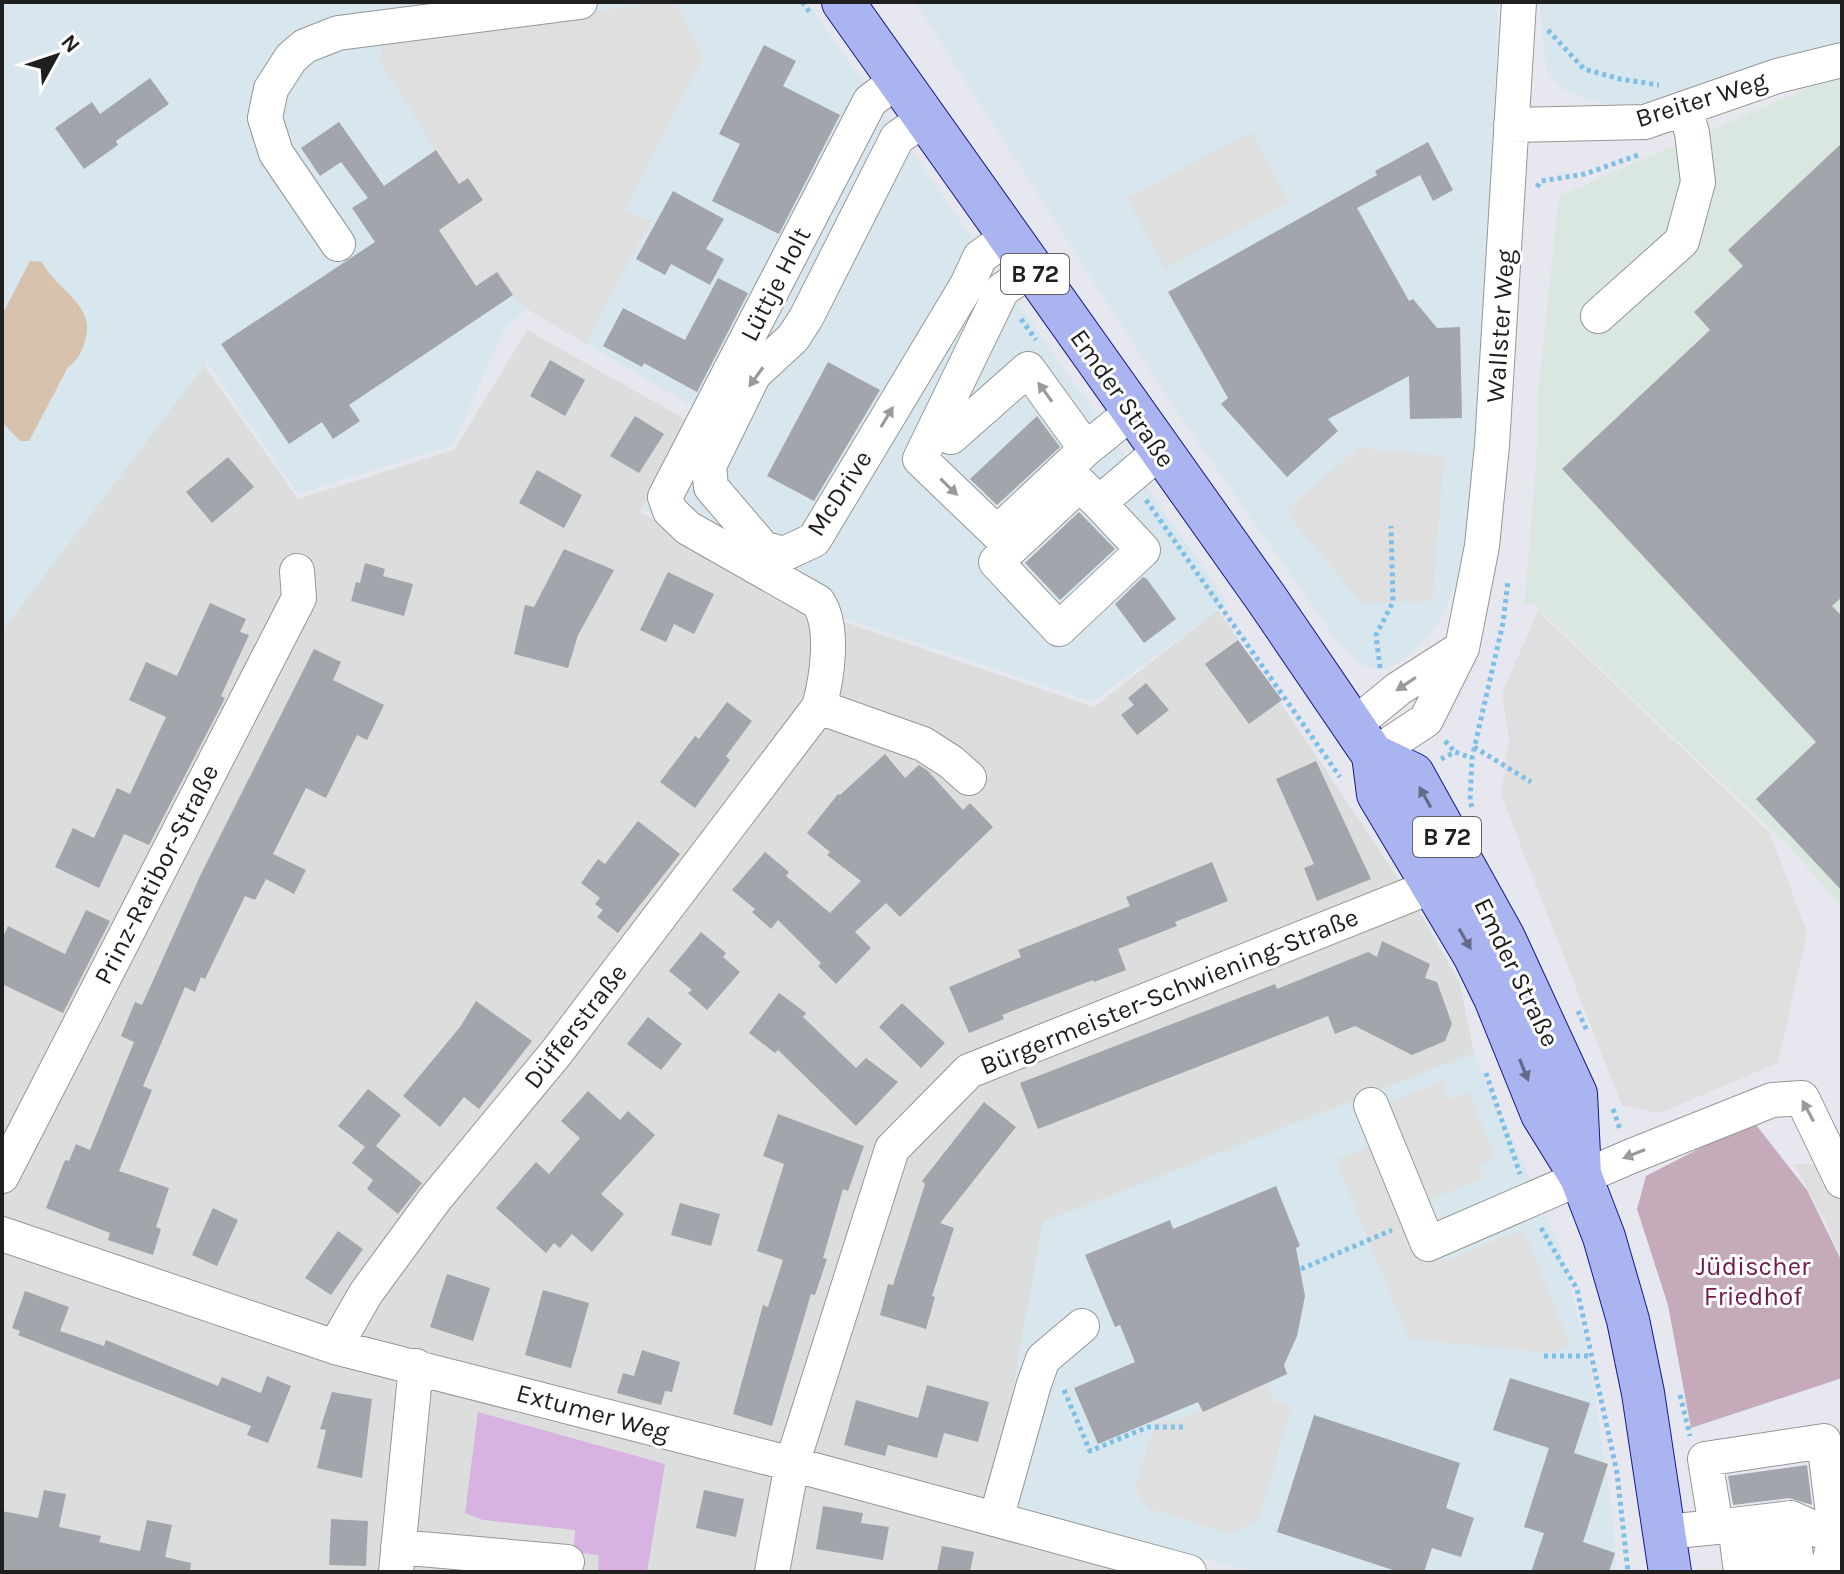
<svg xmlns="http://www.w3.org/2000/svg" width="1844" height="1574" font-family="Karla,sans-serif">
  <rect width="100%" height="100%" fill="#e7e7ef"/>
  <path fill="#dcdddd" d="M527,330L692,423L640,512L824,615L1094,707L1218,610L1413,900L1460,984L1474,1053L1043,1223L1135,1572H2V631L204,365L298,499L454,450Z"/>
  <path fill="#d8e6ed" d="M2,2H807L1228,603L1092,702L826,612L643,510L699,410L527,309L503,331L453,445L298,494L207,362L2,631Z
    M915,2H1498L1482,439L1468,533L1458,580L1440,621L1417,649L1400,662L1381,670L1362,666L1334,637L1177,412Z
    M1539,2H1842V43L1790,56L1661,100L1620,106L1587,100L1562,89L1546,70Z
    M1474,1053L1560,1248L1591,1369L1613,1517L1617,1572H1253L992,1502L1043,1222Z"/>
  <path fill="#d9e7e0" d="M1842,79V907L1787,844L1533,604L1524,606L1536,465L1539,383L1559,196L1813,86Z"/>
  <path fill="#d8b3e2" d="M478,1412L665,1464L647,1572H598L599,1555L573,1552L575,1531L483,1520L465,1513Z"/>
  <path fill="#c5abb9" d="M1753,1121L1807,1190L1841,1260L1842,1378L1691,1428L1668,1305L1637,1209L1646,1176Z"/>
  <path fill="#dfdfdf" d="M661,2H676L703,57L624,211L651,221L585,343L527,309L513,295L497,272L476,286L439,230L483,199L468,178L459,184L436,150L381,63L382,44Z
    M1251,132L1289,202L1165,269L1127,198Z
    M1358,448L1444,456L1432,601L1362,603L1285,511Z
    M1538,611L1770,833L1807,933L1778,1063L1660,1113L1622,1106L1501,795L1509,738L1502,693Z
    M1442,1081L1450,1100L1469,1092L1495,1158L1478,1165L1483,1178L1422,1203L1445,1261L1523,1229L1570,1345L1553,1353L1409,1339L1336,1160L1397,1135L1385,1104Z
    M1794,1164H1826L1842,1201V1261L1826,1223Z
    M1266,1384L1274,1402L1291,1405L1259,1519L1230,1534L1148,1508L1135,1488L1156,1420L1173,1422Z
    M483,1520L575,1530L573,1552L481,1542Z"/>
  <path fill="#d6c2ad" d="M30,261L42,262C57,291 97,305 85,341C81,353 79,359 68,367L29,441H20L2,422V315Z"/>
  <path fill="#a3a5ac" d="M764,45L796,61L783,86L840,115L779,234L712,201L740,144L719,134Z
    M150,78L169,104L116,141L118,145L84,169L55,128L92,102L100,114Z
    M339,122L384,186L436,150L459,184L468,178L483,200L439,230L476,286L497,272L513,295L349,405L360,421L333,439L322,422L289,444L221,344L375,242L352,208L368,198L341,162L320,176L301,148Z
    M1428,142L1453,190L1433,201L1420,175L1357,208L1409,301L1413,299L1437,328L1460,327L1462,418L1410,419L1409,376L1328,419L1338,431L1287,477L1221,404L1228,398L1168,292L1377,175L1375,171Z
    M1842,143V597L1832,606L1842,616V891L1756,799L1816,742L1562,469L1710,330L1694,312L1743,266L1728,250Z
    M673,191L724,219L706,249L724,259L710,285L671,264L665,275L636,259Z
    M718,278L748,293L697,392L644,363L642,367L603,346L623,308L685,340Z
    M550,360L585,380L565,416L530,396Z
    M828,362L880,390L814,501L767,476Z
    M635,416L664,434L639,473L610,456Z
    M1037,416L1060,447L997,505L970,479Z
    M228,457L254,487L212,523L186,492Z
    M537,470L582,495L564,528L519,503Z
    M1079,512L1115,549L1060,600L1025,563Z
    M564,549L614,570L578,635L568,668L514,654L525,605L534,607Z
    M365,563L385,569L383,576L413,584L404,616L351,601L356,582L360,583Z
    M668,572L714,594L694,634L674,624L666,642L640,630Z
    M1143,577L1147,579L1176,619L1144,643L1115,604Z
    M210,603L246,619L240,632L249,635L221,696L225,698L149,845L124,834L99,888L55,867L73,828L94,838L117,788L130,794L166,717L129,700L146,662L177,676Z
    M1238,640L1282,700L1249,724L1205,664Z
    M314,649L341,662L333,680L384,705L367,740L357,735L326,798L306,788L273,854L306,870L294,894L266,879L255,900L245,896L205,979L201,977L195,992L185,987L143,1086L152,1090L119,1171L169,1188L156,1227L161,1229L153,1255L108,1240L110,1233L46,1208L65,1160L69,1161L76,1144L90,1150L134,1042L121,1036L135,1002L142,1005L201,874Z
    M1146,683L1169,710L1137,735L1121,715L1134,705L1128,698Z
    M727,702L752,721L726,756L730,760L695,808L660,782L695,736L699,739Z
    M885,754L905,778L919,765L928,771L963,810L970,803L993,827L900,917L886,903L855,932L871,948L836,984L818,966L821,963L778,920L771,929L752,912L755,909L732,890L765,852L789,872L786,876L830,913L861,881L827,855L830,852L807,833L838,794L840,795Z
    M1316,761L1371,879L1317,901L1304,868L1314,864L1276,779Z
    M638,821L680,854L618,933L597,917L603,910L595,904L600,898L581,883L598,859L605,864Z
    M1212,862L1228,901L1175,922L1177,926L1118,949L1126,970L1094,982L1093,980L1002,1015L1004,1019L969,1033L949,987L1021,957L1018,950L1130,906L1126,897Z
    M86,910L110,921L63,1013L2,984V939L8,926L65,954Z
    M701,932L726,953L723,957L740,972L707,1010L688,993L692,990L669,971Z
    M1382,941L1430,964L1425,978L1437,982L1452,1024L1445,1041L1412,1055L1355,1026L1335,1034L1328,1016L1038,1129L1020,1083L1275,984L1277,989L1368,952L1377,957Z
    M779,993L806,1013L803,1017L856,1068L866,1058L898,1082L856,1126L778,1050L775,1053L749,1033Z
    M476,1001L532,1041L479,1109L464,1097L440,1127L403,1096L460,1027Z
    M902,1003L945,1043L921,1068L879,1027Z
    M648,1017L682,1044L661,1070L627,1044Z
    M368,1089L401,1115L376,1146L422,1183L398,1214L367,1189L373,1180L352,1163L365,1147L338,1126Z
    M588,1091L620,1120L628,1111L655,1135L601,1194L624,1214L592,1252L572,1234L560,1248L554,1243L546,1253L496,1208L536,1162L549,1174L580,1138L561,1121Z
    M984,1102L1016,1127L940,1223L954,1228L932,1296L935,1297L926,1329L880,1315L888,1284L893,1285L925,1184L922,1181Z
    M778,1114L864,1146L848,1191L843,1189L823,1258L827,1259L815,1295L811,1294L772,1426L733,1414L763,1305L768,1307L783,1260L757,1251L784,1164L763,1156Z
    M1276,1186L1300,1246L1296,1248L1305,1296L1297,1336L1284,1365L1287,1374L1203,1412L1198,1402L1098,1444L1074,1388L1135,1362L1120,1325L1115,1327L1085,1255L1170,1220L1173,1229Z
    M680,1203L720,1214L711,1246L671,1235Z
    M213,1208L238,1220L217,1266L192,1255Z
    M338,1231L363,1249L331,1295L305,1278Z
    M447,1274L490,1288L473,1341L430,1327Z
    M543,1290L589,1303L571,1368L525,1355Z
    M25,1291L69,1307L60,1331L104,1346L106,1340L218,1386L222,1377L261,1393L267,1376L291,1386L268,1443L247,1435L251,1426L18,1335L20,1331L12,1328Z
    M642,1350L680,1362L672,1392L665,1391L661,1405L617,1393L623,1373L634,1376Z
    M1510,1378L1590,1403L1574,1453L1608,1464L1583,1542L1615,1553L1609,1572H1531L1544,1533L1524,1527L1549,1448L1493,1430Z
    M927,1385L989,1402L978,1442L944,1433L937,1458L888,1445L885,1456L844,1445L856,1400L918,1418Z
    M332,1392L372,1399L362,1478L317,1468L326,1430L320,1429Z
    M1314,1415L1460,1463L1446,1508L1474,1518L1461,1557L1432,1548L1424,1572H1399L1277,1532Z
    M1807,1465L1812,1505L1789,1498L1733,1505L1728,1476Z
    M44,1490L66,1494L59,1527L101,1536L99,1542L140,1551L147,1520L172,1525L165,1557L191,1563L190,1572H2V1511L38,1518Z
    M704,1490L744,1499L736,1537L696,1528Z
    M823,1506L863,1513L861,1523L889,1527L883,1560L816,1549Z
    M331,1519L368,1521L366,1566L329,1565Z
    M942,1546L974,1552L970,1572H937Z"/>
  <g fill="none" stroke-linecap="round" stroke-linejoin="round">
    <defs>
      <path id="minor" d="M926,118L897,138L806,318L793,338L754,374L709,466L711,487L763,548L784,554L814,540L967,285L980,257L1009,236
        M1511,125L1645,122L1777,76L1842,60
        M338,244L276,153L265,118L271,89L291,58L305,46L338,33L580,2
        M1598,316L1682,241L1698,182L1692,133L1685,108
        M937,425L951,437L1028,369L1086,449L997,533L920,459L1002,290L1032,269
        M1086,449L1132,412
        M1099,503L1143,550L1059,629L996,562L1080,484L1099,503L1160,451
        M819,707L923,744L951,762L969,778
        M1353,726L1398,689L1462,648
        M1373,755L1426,720L1462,648L1482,546L1492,445L1519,2
        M1371,1105L1428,1244L1629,1157L1772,1100L1802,1098L1842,1181
        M2,1176L299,598L297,571
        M2,1234L335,1347L792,1464L1189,1572
        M335,1347L366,1293L435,1199L556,1053L819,707C827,679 835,627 818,602L688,528L670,511L665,497L870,101L898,80
        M1791,1518L1798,1572
        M996,1519L1034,1384L1043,1359L1082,1326
        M1764,1522L1771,1572
        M1735,1525L1741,1572
        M1716,1527L1791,1518L1836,1538H1842
        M1666,1532L1716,1527L1705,1459L1824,1441L1836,1538L1826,1572
        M398,1547L567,1562
        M396,1572L416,1366
        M772,1572L792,1464L892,1149L969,1071L1415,893L1432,883"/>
      <path id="major" d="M843,2L1266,598L1373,755L1378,794L1474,955L1495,998L1542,1114L1581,1177L1604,1237L1628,1320L1643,1393L1670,1572
        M1373,755L1413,774L1504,938L1576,1094L1580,1174"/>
    </defs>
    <use href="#minor" stroke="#969696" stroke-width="36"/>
    <use href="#major" stroke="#131887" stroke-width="44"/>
    <path stroke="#7ebfe8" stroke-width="5" stroke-dasharray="4 4" stroke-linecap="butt" d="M802,2L811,14
      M1548,30L1584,69L1620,79L1659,85
      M1537,187L1541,181L1585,174L1641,154
      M1021,319L1036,340
      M1146,500L1340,777
      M1380,668L1376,635L1393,602L1391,526
      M1445,741L1455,752
      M1474,747L1531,782
      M1441,759L1455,752L1472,758
      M1472,807L1470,801L1472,758L1503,623L1508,581
      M1578,1011L1587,1031
      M1486,1073L1520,1174
      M1613,1109L1620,1129
      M1541,1228L1577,1289L1617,1473L1628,1572
      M1301,1269L1392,1230
      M1544,1356H1592
      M1064,1390L1090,1451L1148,1427H1186
      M1680,1395L1690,1436"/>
    <use href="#minor" stroke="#fff" stroke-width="34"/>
    <use href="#major" stroke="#aab4f0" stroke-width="42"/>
  </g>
  <defs><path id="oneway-solid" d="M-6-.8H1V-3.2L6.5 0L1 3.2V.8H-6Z" transform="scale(2)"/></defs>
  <g fill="#9a9a9a">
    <use href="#oneway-solid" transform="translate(756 377) rotate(126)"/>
    <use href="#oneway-solid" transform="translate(1045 392) rotate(-126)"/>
    <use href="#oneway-solid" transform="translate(887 417) rotate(-59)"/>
    <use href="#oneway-solid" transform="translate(949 487) rotate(44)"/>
    <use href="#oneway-solid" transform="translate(1406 684) rotate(146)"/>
    <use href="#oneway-solid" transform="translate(1808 1111) rotate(-118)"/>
    <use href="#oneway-solid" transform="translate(1634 1154) rotate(158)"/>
  </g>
  <g fill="#646a88">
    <use href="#oneway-solid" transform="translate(1425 797) rotate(-119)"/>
    <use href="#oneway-solid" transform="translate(1465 939) rotate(60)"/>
    <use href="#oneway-solid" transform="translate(1524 1070) rotate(68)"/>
  </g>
  <g text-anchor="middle" stroke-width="6" stroke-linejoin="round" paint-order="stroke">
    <g fill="#fff" stroke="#626262" stroke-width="2">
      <rect x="1001" y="254" width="68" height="40" rx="6"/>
      <rect x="1413" y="817" width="68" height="40" rx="6"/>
    </g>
    <g font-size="24" font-weight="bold" fill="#1f1f1f">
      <text x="1035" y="282">B 72</text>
      <text x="1447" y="845">B 72</text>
    </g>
    <g font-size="26" fill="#1f1f1f" stroke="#fff">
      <text transform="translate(1701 99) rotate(-17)" y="9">Breiter Weg</text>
      <text transform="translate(775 284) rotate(-63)" y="9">Lüttje Holt</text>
      <text transform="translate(1500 326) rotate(-86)" y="9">Wallster Weg</text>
      <text transform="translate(1123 398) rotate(55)" y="9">Emder Straße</text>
      <text transform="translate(839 493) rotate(-57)" y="9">McDrive</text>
      <text transform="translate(156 874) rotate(-63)" y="9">Prinz-Ratibor-Straße</text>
      <text transform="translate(1517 972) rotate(64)" y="9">Emder Straße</text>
      <text transform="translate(1169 991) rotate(-22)" y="9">Bürgermeister-Schwiening-Straße</text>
      <text transform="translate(575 1026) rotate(-52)" y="9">Düfferstraße</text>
      <text transform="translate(593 1412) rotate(15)" y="9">Extumer Weg</text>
    </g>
    <g font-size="26" fill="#701a50" stroke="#fff">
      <text x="1753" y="1275">Jüdischer<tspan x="1753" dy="30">Friedhof</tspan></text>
    </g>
  </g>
  <rect width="1844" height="1574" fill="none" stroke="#1f1f1f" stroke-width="8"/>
  <g transform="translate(56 56) rotate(50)" stroke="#ffffff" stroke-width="6" paint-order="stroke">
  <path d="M0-6L14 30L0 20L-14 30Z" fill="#1f1f1f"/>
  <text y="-12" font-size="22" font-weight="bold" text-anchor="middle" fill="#1f1f1f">N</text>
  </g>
</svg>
